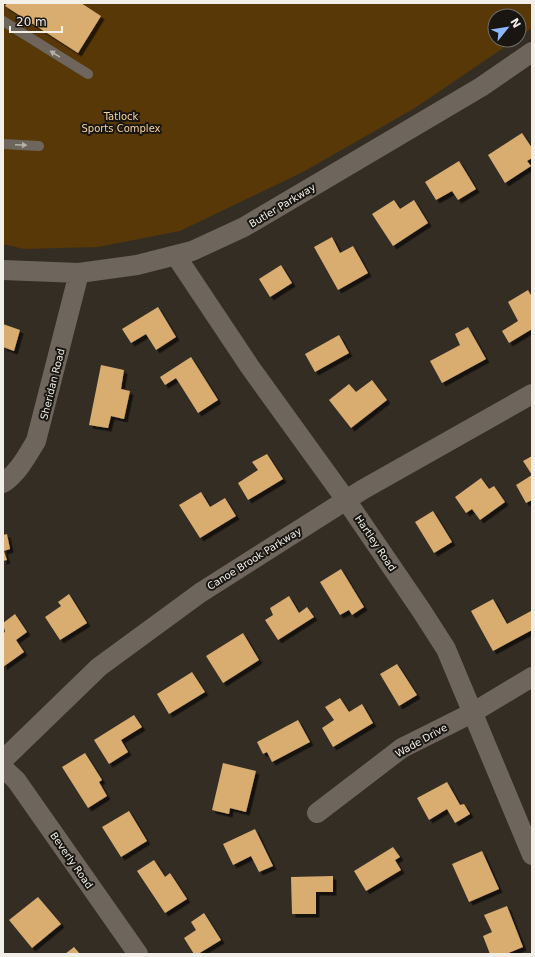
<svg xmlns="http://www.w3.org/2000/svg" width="535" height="957" font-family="'DejaVu Sans',sans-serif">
  <defs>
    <filter id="shadow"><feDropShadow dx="3.5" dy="3.5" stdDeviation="0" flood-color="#0009"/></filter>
  </defs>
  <rect width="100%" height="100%" fill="#342d24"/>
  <path fill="#573806" d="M3,3H532V28L519,37V16H495V40H515L415,108L303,172L180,231L98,247L24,249L3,244Z"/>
  <path fill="#d9ac70" filter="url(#shadow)" d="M7,3H81L101,16L78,53L5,6Z
    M522,133L532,148V158L527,161L531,166L505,183L488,155Z
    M459,161L476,189L458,200L452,191L436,200L425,182Z
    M394,200L400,209L414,200L428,223L393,246L372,214Z
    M332,237L340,253L353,246L368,273L338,290L314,247Z
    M281,265L292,283L270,297L259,279Z
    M528,290L532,297V329L509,343L502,331L518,321L508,302Z
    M158,307L176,337L156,350L146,334L131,343L122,329Z
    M3,324L20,330L14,351L3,347Z
    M468,327L486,359L442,383L430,361L460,345L455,334Z
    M339,335L349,353L315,372L305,354Z
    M191,357L218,400L198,413L176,378L165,385L160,377Z
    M101,365L124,370L121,389L130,391L124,419L111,416L108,428L89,425Z
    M372,380L387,400L351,428L329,400L349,384L356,392Z
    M267,454L283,479L248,500L238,483L258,470L252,462Z
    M532,456V500L526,503L516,485L532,475L523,461Z
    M481,478L489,489L494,486L505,502L480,520L472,509L466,513L455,497Z
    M201,492L210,507L225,498L236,516L200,538L179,505Z
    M433,511L452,542L434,553L415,522Z
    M7,534L10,549L4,551L7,560L3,561V535Z
    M341,569L364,607L352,615L349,610L340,615L320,582Z
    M69,594L87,623L60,640L45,617L61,606L58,602Z
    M289,596L299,613L307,607L314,617L278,640L265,620L273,615L270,608Z
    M493,599L507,624L531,611L532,630L493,651L471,611Z
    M15,614L27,632L16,640L24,652L3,667V633L5,632L3,623Z
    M243,633L259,660L223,683L206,656Z
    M397,664L417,695L399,706L380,674Z
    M192,672L205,692L169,714L157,694Z
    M340,698L349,712L362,704L373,723L333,747L322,728L334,720L325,707Z
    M134,715L142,727L121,740L128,752L109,764L94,740Z
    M298,720L310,742L272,762L267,752L263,754L257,742Z
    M85,753L102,780L99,782L107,796L88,808L62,767Z
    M223,763L256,771L246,812L230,808L229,814L212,810Z
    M447,782L460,805L464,804L470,814L455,823L447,809L429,820L417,798Z
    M129,811L147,841L121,857L102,827Z
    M255,829L273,866L259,872L251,856L233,865L223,844Z
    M393,847L400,857L395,860L401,870L366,891L354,871Z
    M482,851L499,889L469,902L452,864Z
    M154,860L165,877L170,873L187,899L165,913L137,871Z
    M333,876V892H316V914H292L291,877Z
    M38,897L61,924L32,948L9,920Z
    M507,906L523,947L506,954H490L483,936L492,932L484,915Z
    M204,913L221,940L198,954H194L184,938L196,930L191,922Z
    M74,947L80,954H65Z"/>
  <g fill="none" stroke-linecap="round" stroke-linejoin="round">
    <path stroke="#6e665d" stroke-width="10" d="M3,21L88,74
      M3,144L39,146"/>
    <path stroke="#6e665d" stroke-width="20" d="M176,256L250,367L346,500L421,610L446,649L532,855
      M3,270L79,273L137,265L192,251L244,227L481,87L532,52
      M3,483C18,473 27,456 36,441L79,273
      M3,760L99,667L200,593L362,490L532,394
      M3,768L16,780L138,954
      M317,813L402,748L472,713L532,677"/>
  </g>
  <defs><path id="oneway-solid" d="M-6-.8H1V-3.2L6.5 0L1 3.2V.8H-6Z"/></defs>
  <g fill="#b7b1a9">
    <use href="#oneway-solid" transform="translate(55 54) rotate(-148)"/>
    <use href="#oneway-solid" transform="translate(21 145) rotate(3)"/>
  </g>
  <g text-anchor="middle" stroke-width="4" stroke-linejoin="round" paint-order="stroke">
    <g font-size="10" fill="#f6d1a2" stroke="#191612">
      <text x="121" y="120">Tatlock<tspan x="121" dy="12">Sports Complex</tspan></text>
    </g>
    <g font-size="10" fill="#f2eee8" stroke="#191612">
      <text transform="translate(282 205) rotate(-31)" y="4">Butler Parkway</text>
      <text transform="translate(52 384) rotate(-76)" y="4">Sheridan Road</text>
      <text transform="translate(376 543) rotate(56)" y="4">Hartley Road</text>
      <text transform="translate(254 558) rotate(-32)" y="4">Canoe Brook Parkway</text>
      <text transform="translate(421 740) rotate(-29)" y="4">Wade Drive</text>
      <text transform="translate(72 860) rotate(55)" y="4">Beverly Road</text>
    </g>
  </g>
  <rect width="535" height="957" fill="none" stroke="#f2eee8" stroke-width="8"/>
  <g transform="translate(507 28) rotate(60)"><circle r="19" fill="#191612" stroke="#706c68"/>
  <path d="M0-3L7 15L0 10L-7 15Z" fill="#8db9fc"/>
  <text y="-6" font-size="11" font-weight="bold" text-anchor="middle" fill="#f2eee8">N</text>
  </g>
  <path d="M10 26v6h52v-6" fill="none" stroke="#f2eee8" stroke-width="2"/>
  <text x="16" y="26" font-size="12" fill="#f2eee8" stroke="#191612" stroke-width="3" paint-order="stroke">20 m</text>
</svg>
